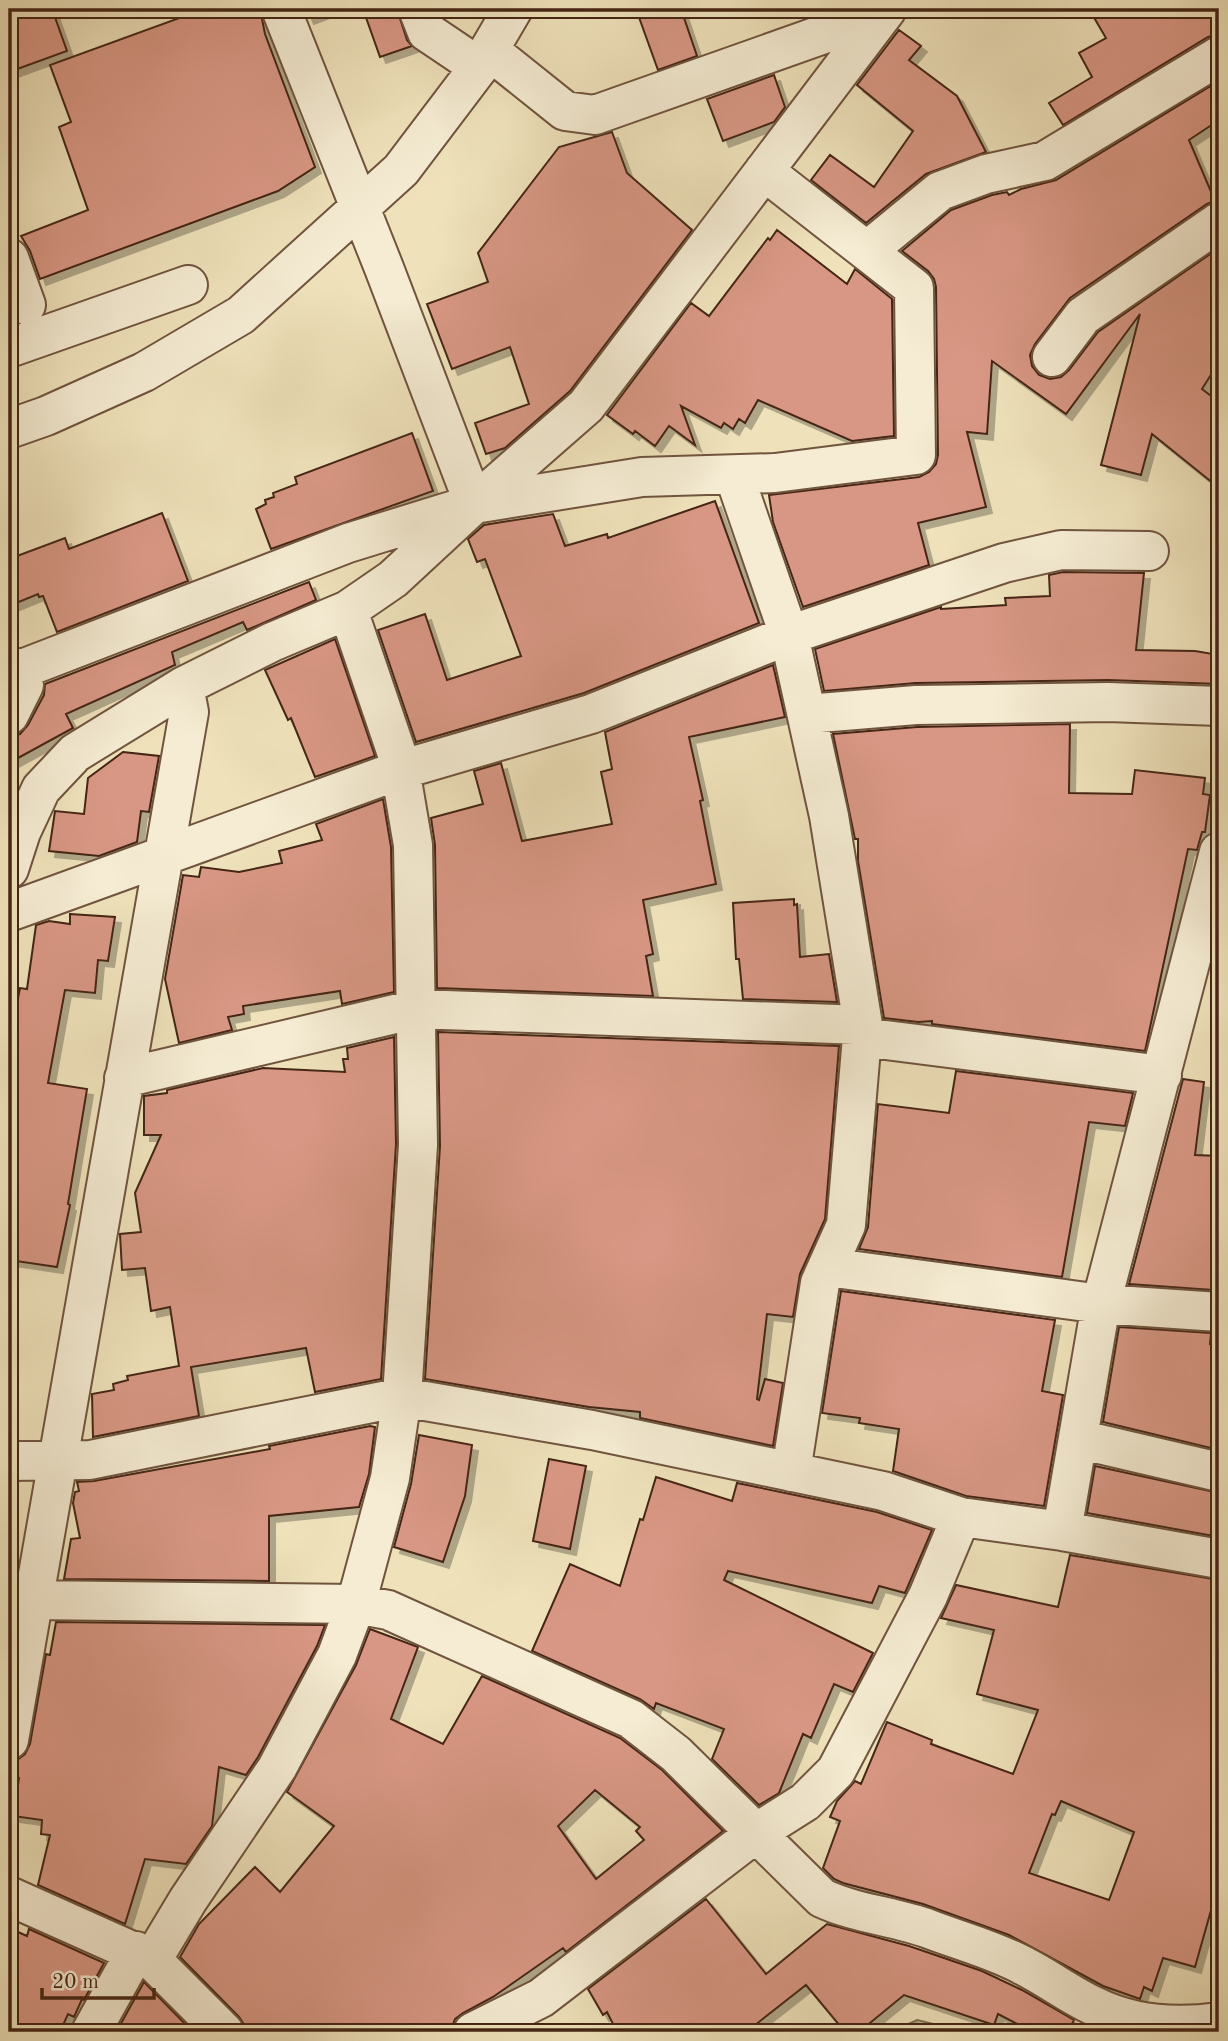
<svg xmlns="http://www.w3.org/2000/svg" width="1228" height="2041" font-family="'Old Standard TT',serif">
  <defs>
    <pattern id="forest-firs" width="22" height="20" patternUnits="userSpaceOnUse" patternTransform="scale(1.75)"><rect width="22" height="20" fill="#bac390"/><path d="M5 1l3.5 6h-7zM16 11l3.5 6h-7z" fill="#a1a77b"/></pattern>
    <filter id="shadow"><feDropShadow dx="6" dy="6" stdDeviation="0" flood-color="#0004"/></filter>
  </defs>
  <rect width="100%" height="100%" fill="#efe2bb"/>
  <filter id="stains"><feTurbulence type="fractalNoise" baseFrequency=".00286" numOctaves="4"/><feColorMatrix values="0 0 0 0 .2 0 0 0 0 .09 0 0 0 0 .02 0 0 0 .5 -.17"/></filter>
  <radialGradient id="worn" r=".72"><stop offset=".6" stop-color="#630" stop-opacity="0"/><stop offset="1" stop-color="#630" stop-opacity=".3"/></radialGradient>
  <path fill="url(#forest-firs)" stroke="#807452" stroke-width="2" d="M917,2020L966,2032H891Z"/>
  <path fill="#d89784" stroke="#452514" stroke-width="2" fill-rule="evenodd" filter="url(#shadow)" d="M32,9H52L67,51L9,72V17Z
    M204,9H260L265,34L315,167L278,191L40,279L30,251L21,236L88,210L59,127L71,122L50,65Z
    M304,9H323L324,12L308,18Z
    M363,9H397L407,40L412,46L380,57Z
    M636,9H681L697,56L658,70Z
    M1089,9H1219V34L1208,37L1063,125L1049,103L1092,77L1079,53L1106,38Z
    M899,30L921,46L909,60L957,96L986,152L926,174L866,223L811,180L830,155L874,187L913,131L857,85Z
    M774,75L785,107L774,122L723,141L707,99Z
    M1219,81V120L1189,140L1215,201L1207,204L1070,298L1035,344L1030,355L1032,366L1039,375L1050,379L1061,377L1069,370L1098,332L1219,248V362L1202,389L1219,402V488L1152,434L1141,475L1101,465L1140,314L1066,414L992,361L987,434L967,432L986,507L918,523L929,565L803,607L773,522L769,495L919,477L929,472L936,464L938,455L936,287L934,279L928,271L902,251L951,210L992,195L1007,192L1009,195L1021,189L1056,180Z
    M612,132L627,173L692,230L570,391L505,448L486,454L475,423L529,404L510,347L452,369L427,304L488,282L478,253L559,147Z
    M777,230L847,284L855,269L892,299L894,436L852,441L758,400L745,423L739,419L733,429L724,423L721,428L681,406L695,445L669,426L655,446L635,431L633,434L607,415L691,303L709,316L768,238L770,240Z
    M412,433L433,491L271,549L256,509L266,504L265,500L274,497L273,493L297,484L295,477Z
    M715,501L759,623L584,693L416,742L378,630L425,614L447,680L521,656L485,559L477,562L468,539L484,525L553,514L565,546L607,534L608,538Z
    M162,513L188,581L57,632L43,596L39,597L38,594L9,606V559L65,538L69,549Z
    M1063,572L1144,573L1136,650L1195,651L1219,655V684L1108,680L916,683L824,691L815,649L941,607V609L1006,605L1005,598L1050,596L1049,575Z
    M309,582L316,600L247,630L243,622L172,652L175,665L66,714L73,728L9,763V737L20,734L28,725L44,695L45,684Z
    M335,639L375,756L315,777L291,718L288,720L265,670Z
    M773,665L785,717L689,737L703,800L700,801L716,884L643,900L653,954L646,956L653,996L437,988L435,845L431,818L483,804L474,771L501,763L522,841L612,824L601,772L612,769L605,732Z
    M1070,724L1069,793L1132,794L1135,770L1205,778L1203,794L1210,795L1205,832H1202L1197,850L1188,849L1145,1051L932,1024V1021L918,1022L884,1018L858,861V839H855L833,734L917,727Z
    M123,752L159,756L149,812L141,811L137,842L99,856L49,851L55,811L84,814L88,778Z
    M383,799L391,847L394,992L342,1004L340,991L243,1006L244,1014L228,1017L232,1030L179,1043L165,979L183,875L199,877L201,867L239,872L282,863L279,851L322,840L316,824Z
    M794,899V905L797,904L800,957L829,954L837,1002L743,999L739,959H736L733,903Z
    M70,914L115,917L108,961L98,960L95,993L65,990L48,1083L87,1089L68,1204L70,1205L57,1267L9,1260V1018L14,1019L20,988L27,989L36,925L49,921L70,924Z
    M438,1032L839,1046L825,1219L800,1274L793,1317L767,1314L757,1399L759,1400L765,1379L783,1383L773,1446L640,1418V1412L589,1407L425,1379L440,1146Z
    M394,1037L396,1144L381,1379L315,1392L306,1348L191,1367L199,1416L93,1437L92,1394L114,1390L113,1384L128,1380L127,1376L179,1366L170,1307L151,1311L145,1268L122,1270L120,1234L141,1232L135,1193L161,1135H144V1096L167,1093V1090L263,1068L345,1072L343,1059H348L347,1048Z
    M956,1071L1133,1093L1125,1126L1089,1122L1062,1277L859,1249L868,1227L878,1104L949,1113Z
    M1183,1079L1204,1082L1195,1155L1219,1156V1278L1214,1277L1213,1290L1129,1284Z
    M841,1291L1055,1320L1042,1391L1063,1395L1044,1506L966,1496L893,1471L899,1429L859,1423L860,1418L822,1413Z
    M1119,1327L1211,1333L1210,1344L1219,1345V1450L1103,1422Z
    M370,1426L375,1427L369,1474L359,1507L269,1516V1581L64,1579L71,1539L80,1538L73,1503L75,1492L79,1491L77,1482L94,1481L270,1449L269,1446Z
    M419,1435L472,1445L465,1496L443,1562L394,1547L411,1484Z
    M549,1459L586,1466L570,1549L533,1541Z
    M1095,1466L1219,1493V1537L1087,1513Z
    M656,1477L732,1501L737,1483L877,1512L932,1530L905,1593L879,1586L872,1603L728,1571L724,1580L873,1653L853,1692L834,1684L811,1738L803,1734L779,1793L759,1805L712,1759L724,1729L656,1703L654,1709L640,1699L532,1651L570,1564L620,1586L640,1519L643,1520Z
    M1070,1555L1219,1580V1882L1195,1967L1163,1958L1152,1991L1144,1987L1140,1999L1103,1986L1009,1935L923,1904L843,1883L834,1879L823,1868L840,1821L830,1817L837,1801L855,1781L861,1784L887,1722L932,1740L931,1744L1013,1774L1038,1710L977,1694L994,1630L941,1618L956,1585L1058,1607ZM1061,1801L1134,1832L1109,1900L1029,1873L1052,1814L1055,1815Z
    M56,1622L325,1625L317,1646L258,1757L246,1775L219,1767L212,1826L186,1864L145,1859L125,1924L38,1885L50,1835L41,1834L42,1820L13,1816L19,1778L9,1776V1761L17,1760L25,1754L30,1744L46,1654L50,1655Z
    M370,1629L418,1647L391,1719L443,1744L482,1676L620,1738L662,1770L723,1831L566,1952L563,1948L493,1997L463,2013L455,2019L451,2030L448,2032H245V2026L239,2017L180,1957L199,1924L255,1867L280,1892L334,1826L287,1792L356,1665ZM595,1790L640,1827L636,1831L644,1840L596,1879L558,1826Z
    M706,1899L766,1974L827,1924L909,1946L982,1971L1022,1990L1074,2020L1068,2032H1033L998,2014L994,2025L904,1995L859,2032H845L806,1985L746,2032H617L607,2012L603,2015L588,1989Z
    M9,1928L27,1936L29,1929L104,1963L84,2000L82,1999L74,2017L68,2014L60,2032H9Z
    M144,1982L193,2032H126L119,2027Z"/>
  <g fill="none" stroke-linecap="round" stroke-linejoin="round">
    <defs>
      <path id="minor" d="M281,9L384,268L474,504
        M418,9L427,32L479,67
        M490,51L565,111L595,115L852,24L877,22
        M867,251L940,191L986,174L1045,161L1219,56
        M9,258L26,305
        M9,348L188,285
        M1052,357L1083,316L1219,222
        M9,429L46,416L144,372L241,315L401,170L479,67L513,9
        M734,475L789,635L829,816L863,1025L846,1225L820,1283L791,1472
        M9,674L348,543L474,504L642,477L775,473L916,455L914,288L764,171
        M807,714L916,705L1108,702L1219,706
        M9,715L24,685L20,668
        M9,869L21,832L41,789L75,753L184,686L272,642L348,610L393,579L474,504L586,406L887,9
        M9,912L400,770L591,714L789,635L1004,563L1061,550L1149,551
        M862,1037L1162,1075
        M124,1078L416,1009L863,1025
        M827,1267L1101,1304L1219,1312
        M1078,1439L1219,1472
        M9,1461L90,1460L402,1397L592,1430L883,1491L961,1517L1062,1531L1219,1559
        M1062,1531L1101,1304L1219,852
        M9,1597L32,1600L356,1604L388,1610L631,1719L676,1754L822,1898C856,1914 894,1916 929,1929C960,1941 995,1950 1024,1966C1048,1978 1070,1995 1094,2006C1134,2026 1176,2028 1219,2022
        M9,1740L189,712L184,686
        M9,1896L152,1960L224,2032
        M152,1960L188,1900L277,1768L337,1655L356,1604L390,1478L402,1397L418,1145L413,845L398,757L348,610
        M91,2032L136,1951
        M473,2032L541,1998L756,1833L805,1802L836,1771L928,1596L961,1517"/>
    </defs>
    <use href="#minor" stroke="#70543e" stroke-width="42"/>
    <use href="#minor" stroke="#f5ecd3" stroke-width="38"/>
  </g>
  <rect width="1228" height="2041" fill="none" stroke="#efe2bb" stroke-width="35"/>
  <rect x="10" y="10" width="1207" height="2020" fill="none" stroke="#452514" stroke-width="3.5"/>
  <rect x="18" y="18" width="1193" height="2006" fill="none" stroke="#452514" stroke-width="2"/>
  <path d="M42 1988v10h112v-10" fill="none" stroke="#452514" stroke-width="3.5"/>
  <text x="52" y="1988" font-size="21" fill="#452514" stroke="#f5ecd3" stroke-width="5" paint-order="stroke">20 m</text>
  <rect width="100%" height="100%" filter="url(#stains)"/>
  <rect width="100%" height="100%" fill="url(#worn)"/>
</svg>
